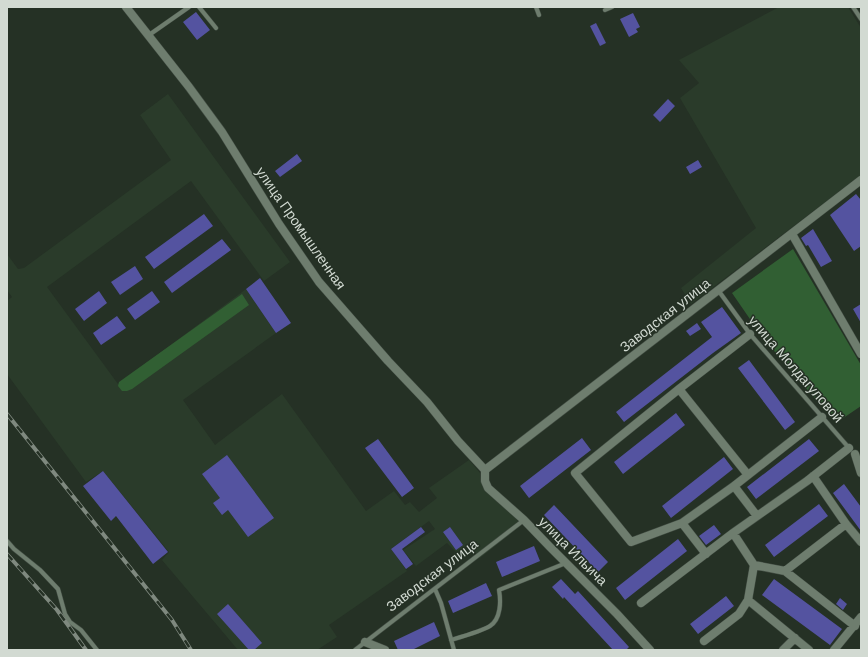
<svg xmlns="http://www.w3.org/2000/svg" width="868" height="657" font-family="'DM Sans',sans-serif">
  <rect width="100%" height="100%" fill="#253125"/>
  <path fill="#2a3b2a" d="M779,7H848L861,28V175L691,304L681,288L756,228L680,98L699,83L679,60Z
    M168,94L290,262L264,281L191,181L47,287L118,384L246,289L276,333L183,400L215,445L282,394L366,511L394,491L405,505L410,502L419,512L437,498L429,488L469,460L480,473L481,481L486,490L524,523L480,558L469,544L457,553L447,543L416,566L403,550L435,529L429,521L391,549L407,571L329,625L337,637L317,650H238L162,560L169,552L103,471L86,482L7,374V301L12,297L7,290V254L18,269L24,268L171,160L140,115Z"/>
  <path fill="#315f33" d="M793,249L861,365V406L836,423L763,338L732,293Z
    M242,294L249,305L132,389L127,391H122L118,386L119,382Z"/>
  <path fill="#5453a0" d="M196,12L210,30L197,40L183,22Z
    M633,13L640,27L636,29L638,32L629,37L620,19Z
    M596,23L606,43L600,46L590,26Z
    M668,99L675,106L660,122L653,115Z
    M297,154L302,161L280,177L275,171Z
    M698,160L702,167L690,174L686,167Z
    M856,194L861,200V246L854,251L830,215Z
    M204,214L213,226L154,269L145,257Z
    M813,229L832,261L821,267L808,245L806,246L801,238Z
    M222,239L231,250L172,293L164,282Z
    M135,266L143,279L120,295L111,282Z
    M260,278L291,323L276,333L246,289Z
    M99,291L107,303L84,321L75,309Z
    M152,291L160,302L135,320L127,309Z
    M861,304V323L853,309Z
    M722,307L741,333L713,353L624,422L616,412L712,337L701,322Z
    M117,316L126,328L101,345L93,333Z
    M697,323L701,329L690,336L686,331Z
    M749,360L795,422L785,430L738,368Z
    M676,413L685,425L623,474L614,462Z
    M582,438L591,450L529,498L520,486Z
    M378,439L414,488L402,497L365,448Z
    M809,439L819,451L756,499L747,487Z
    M227,455L274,518L248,537L228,510L222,515L213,503L220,498L202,474Z
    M724,457L733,469L671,518L662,506Z
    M103,471L168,552L153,564L116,516L111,521L83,486Z
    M844,484L861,507V531L833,493Z
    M819,504L828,516L774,557L765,545Z
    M554,505L608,562L598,572L544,515Z
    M714,525L721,534L706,545L699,536Z
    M421,527L425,532L402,549L413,564L406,569L391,549Z
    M450,527L463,545L456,550L443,532Z
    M678,539L687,551L625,600L616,588Z
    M534,546L540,561L502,577L496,562Z
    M561,579L575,594L578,591L629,647L626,650H613L564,597L563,599L552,587Z
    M774,579L842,629L830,645L762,595Z
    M486,583L492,596L453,613L448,601Z
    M726,596L734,606L698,634L690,624Z
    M840,598L847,604L843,610L836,604Z
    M228,604L262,643L254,650H249L217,614Z
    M434,622L440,636L412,650H398L394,641Z"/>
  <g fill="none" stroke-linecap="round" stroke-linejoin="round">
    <defs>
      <path id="service" d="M199,7L216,28
        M536,7L539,15
        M853,7L861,19
        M605,10L612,7
        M149,35L189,7
        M718,290L750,334L849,448
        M7,541L14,549L40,570L58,589L65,614L70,622L81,630L97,650
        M435,589L441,603L454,650
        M451,640C461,637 482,631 490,626C501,619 501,601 499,590L566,563
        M355,650L524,520"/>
      <path id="minor" d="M126,7L189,87L222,132L279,224L319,282L388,361L427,402L458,441L485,470
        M792,234L861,354
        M750,334L679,389L575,473L631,542L682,523L734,486L757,516
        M679,389L748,475
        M855,454L861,473
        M485,470L861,180
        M485,470V481L488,488L524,520L550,547L617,614L650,650
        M813,476L846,524L861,542
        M734,486L822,417
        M682,523L706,554
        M733,533L754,565L748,600L809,650
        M754,565L785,571L855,626
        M785,571L846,524
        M641,603L733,533L807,481L849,448
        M704,641L739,614L748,600
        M365,642L385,650
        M783,650L795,638
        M834,650L861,617"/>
    </defs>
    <use href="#service" stroke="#444f45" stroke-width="5"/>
    <use href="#minor" stroke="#444f45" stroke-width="9"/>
    <use href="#service" stroke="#6e7d6e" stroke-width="4"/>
    <use href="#minor" stroke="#6e7d6e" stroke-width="8"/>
    <defs>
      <path id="rail" d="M7,414L172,620L191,650
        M7,554L57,610L86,650"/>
    </defs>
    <use href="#rail" stroke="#7f897f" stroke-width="4"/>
    <use href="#rail" stroke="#253125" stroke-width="2.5" stroke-dasharray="8" stroke-linecap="butt"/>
  </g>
  <g text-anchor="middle" stroke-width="3" stroke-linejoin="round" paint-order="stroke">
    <g font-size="14" fill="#d2dad2" stroke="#253125">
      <text transform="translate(301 228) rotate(55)" y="5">улица Промышленная</text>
      <text transform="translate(665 315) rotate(-38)" y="5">Заводская улица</text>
      <text transform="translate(796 369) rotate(49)" y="5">улица Молдагуловой</text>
      <text transform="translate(573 551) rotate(45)" y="5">улица Ильича</text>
      <text transform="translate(432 575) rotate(-37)" y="5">Заводская улица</text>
    </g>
  </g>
  <rect width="868" height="657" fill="none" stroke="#d2dad2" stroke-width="16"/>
</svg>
